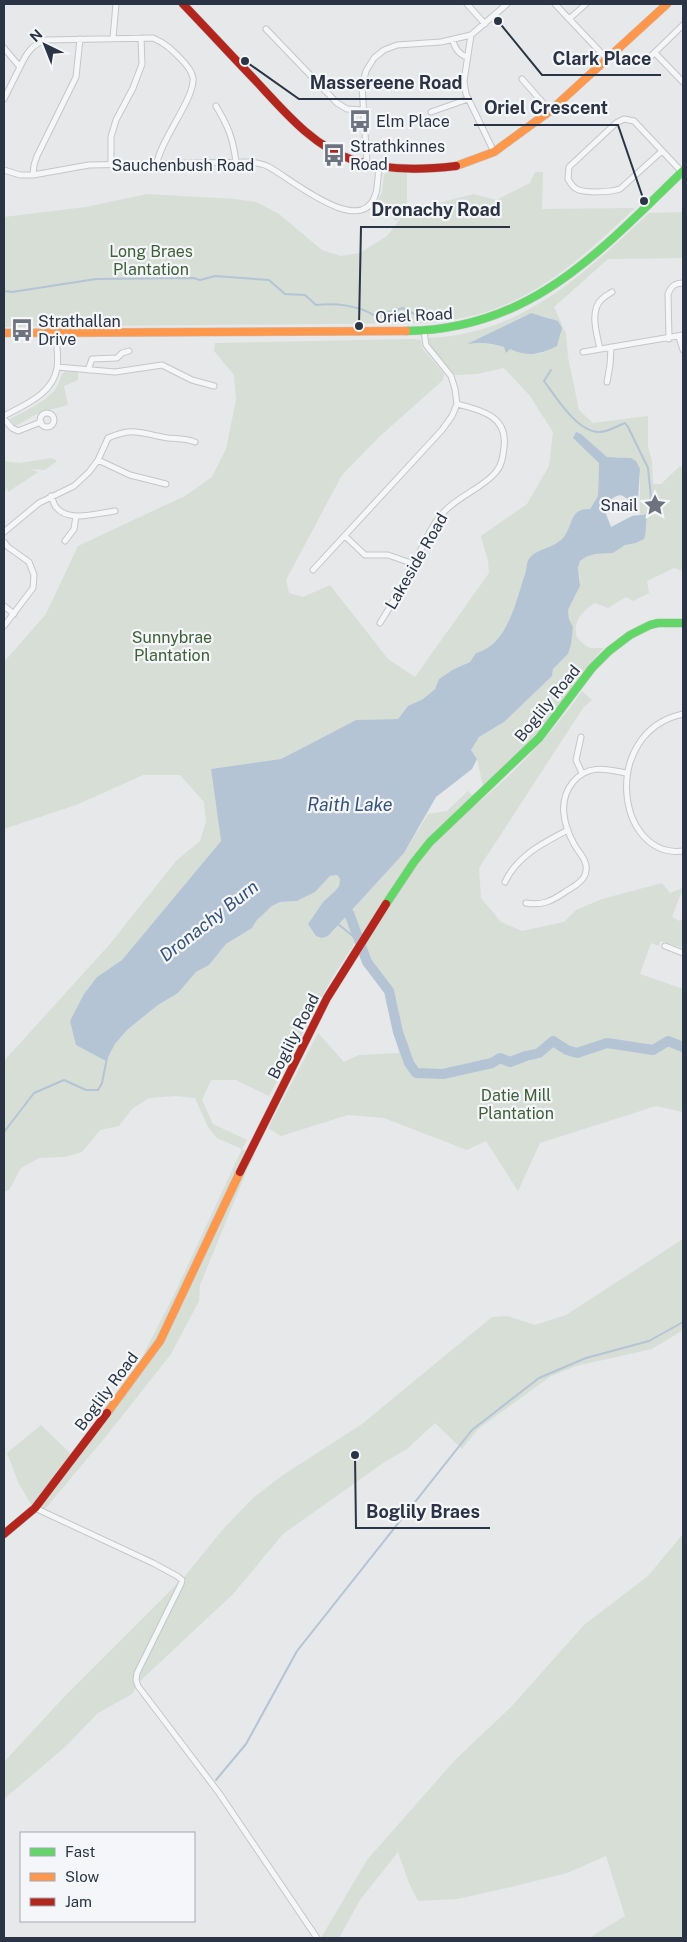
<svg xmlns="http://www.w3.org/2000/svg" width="687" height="1942" font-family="'Public Sans',sans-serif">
  <rect width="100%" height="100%" fill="#e6e8ea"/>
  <path fill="#d6ded6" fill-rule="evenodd" d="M389,171L407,173V211L474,194L496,200L530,183L535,172H543L542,209L635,208C594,246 554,285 502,306C479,316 453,320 427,323L4,327V217L86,207L147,194L235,199L256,202L279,214L322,250L341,256L360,253L387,236L404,214L396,221L378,201L382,192L384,175Z
    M683,212V258L608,259L554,307L566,334L568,357L579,410L593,423L648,416V447L652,461L653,484H661L680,466L683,469L682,472L683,474V571L674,568L647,581L649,593L633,601L626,597L608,608L595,603C584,609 571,623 577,637C580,642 585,645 590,648H603L532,741L483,786L477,759L471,750C476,733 495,730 506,720C522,705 537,690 552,676L553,669L568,654L573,627L569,619L568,610L577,593L580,580L578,568L580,561L586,557L595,554L613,553L625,545L641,541C647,532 645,524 648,515L640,514V469L622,457H607L581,434L576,433L583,447L599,463L598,496L590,509C569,508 575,524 564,537C555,548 534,551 529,559C526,563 527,569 525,574C516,600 508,645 476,653L470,662L454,669L439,679L435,689L423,699L408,706L398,719L356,720L281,759L211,769L221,841L122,960L97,977L84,994L106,1061L115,1044L127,1030L158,1005L178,993L196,972L209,965L226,944L252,928L257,920L272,906L280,902L297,901L315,892L330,876L337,875L340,879L339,886L335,891L323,902L308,924L328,936L404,853L428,814L447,811L468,791L473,796L419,848L333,976L269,1096L236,1080H211L202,1100L213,1124L247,1140L242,1149L255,1154L247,1170L200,1285L199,1301L171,1354L107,1435L45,1509L40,1507L151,1360L143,1355L173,1297L242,1149L217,1138L208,1127L195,1098L175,1096L149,1098L132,1109L119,1126L100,1130L82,1152L64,1157L39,1158L21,1168L9,1190L4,1192V1061L110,944L176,861L200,841L206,822L204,802L180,775H143L76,805L4,829V662L46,614L78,546L185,496L212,477L226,449L236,400L234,375L214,351L215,343L413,339L421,340L422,348L444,374L443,380L379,437L342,475L286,580L289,593L303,597L330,585L388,659L415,677L489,573L488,561L481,536L527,504L549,466L553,432L530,396L504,368L477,374L455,375L428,344L429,338C523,334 585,273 649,213ZM531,313L550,318L561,335C544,363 529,354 504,347C492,343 481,343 469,343Z
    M65,371L78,372V380L64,386L68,405L41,412L15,426L10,419C25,411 42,404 54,391C59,386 59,377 65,371Z
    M52,458L57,461L45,470L30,469L38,472L8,492L7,486L4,495V461L19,463Z
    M582,691L592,700L583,708L479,868L481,898L501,922L522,931L564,922L576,910L602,899L662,883L670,893L683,888L672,917L680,921L683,918V948L660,941L659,946L651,943L640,974L683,989V1112L656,1106L540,1143L518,1191L486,1141L467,1150L384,1118L348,1115L281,1136L268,1128L318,1033L344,1062L359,1055L399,1053L388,998V984L368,962L362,947C388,910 409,871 439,838C456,820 475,806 493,790C527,760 556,728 582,691Z
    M683,1239V1330L652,1349L576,1366L551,1376L478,1429L462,1449L435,1423L407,1449L386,1461L283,1534L233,1594L138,1683L132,1694L98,1713L65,1747L4,1799V1762L64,1697L185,1576L224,1528L253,1498L283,1475L362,1424L492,1317L507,1316L535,1325L566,1315Z
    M41,1425L72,1455L32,1506L19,1484L7,1453Z
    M683,1534V1938H589L625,1916L606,1856L567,1873L507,1888L457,1899L418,1901L409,1883L398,1852L360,1900L339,1938H321L367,1860L455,1760L511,1707L584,1625L648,1576Z"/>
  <path fill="#b4c4d5" d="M531,313L558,321L562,328L557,346C539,355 528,357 510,349L506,353L504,347C491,343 480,342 467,344Z
    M576,432L581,434L607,457L631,458L636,461L640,469L638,499C620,504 627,485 606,504V514L611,527L632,516L648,514C645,523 647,531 644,539L636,543L625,545L613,553L595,554L586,557L580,561L578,568L580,586L568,610L569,619L573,627L571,644L568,654L553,669L552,676L504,722L479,737L471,750L477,759L472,769L436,797L404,853L328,936L322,938L316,936L308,924L323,902L335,891L339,886L340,879L337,875L330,876L315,892L297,901L280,902L272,906L257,920L252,928L226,944L209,965L196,972L178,993L158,1005L127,1030L115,1044L106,1061L76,1045L70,1021L84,994L97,977L122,960L221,841L211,769L281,759L356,720L398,719L408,706L423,699L435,689L439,679L454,669L470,662L476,653C508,645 516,600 525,574C527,569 526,563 529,559C534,550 553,548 562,539C574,527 568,508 590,509L598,496L599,463L573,438Z"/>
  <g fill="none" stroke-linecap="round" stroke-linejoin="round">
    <path stroke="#b4c4d5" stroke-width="2" d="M4,291L12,292L96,279L194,278L200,280L215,276L269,280L285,294L305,295L316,305C335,303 359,305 375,316L403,308L418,316
      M551,370L544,381C556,397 577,432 599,432C608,432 617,426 625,423L628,427L648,468L651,497L647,516
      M338,924L359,941
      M4,1132L34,1093L64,1080L86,1090H98L102,1083L107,1058
      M216,1780L246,1744L297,1651L472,1430L539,1378L586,1358L649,1341L683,1322"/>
    <path stroke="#b4c4d5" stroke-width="10" d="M349,913L367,962L389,991L398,1032L409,1063L416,1073L443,1074L492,1063L500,1058L510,1062L526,1056L539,1053L553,1041L567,1050L577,1053L607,1043L653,1050L668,1041L683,1047"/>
    <defs>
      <path id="street" d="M467,4L485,24
        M555,4L607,59
        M569,19L586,4
        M266,29L337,103L347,109L364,110
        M471,35L464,81L466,94L494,152
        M113,38L116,4
        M453,40C454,48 460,55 467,57
        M4,48L20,67L4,99
        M655,53L683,82
        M649,58L683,25
        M20,67C26,54 32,44 46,40L153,38C165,43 171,49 180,58C185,63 192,71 193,78C195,98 161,139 157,163
        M522,79L550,111
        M216,106C228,126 233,138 236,162
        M431,112L468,99
        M662,151L620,189C610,192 583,194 575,188C572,186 570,182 568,179L569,167L616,123L624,119L634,121L682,172
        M367,163L362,86L366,71L374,58L384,50L397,45L441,42L471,35L507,4
        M111,164V137L116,120L133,88L142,64L141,38
        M4,170L20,175H33L89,165L251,162C257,163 264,164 269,167C290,178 363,241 376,193C378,185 378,175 379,166
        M33,175L34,165L37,156L76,77L80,39
        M679,337L683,350
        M669,339L668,294C671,286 675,283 683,283
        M600,349C597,335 589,310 602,299C605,296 609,294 612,292
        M583,352L683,335
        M57,367L115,372L162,365L192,380L214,386
        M88,370L92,359L117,358L122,353L129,351
        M607,382L610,365L611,347
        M40 420a7 7 0 1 1 14 0a7 7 0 1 1-14 0Z
        M4,416C24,405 53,394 57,368C59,357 56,344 56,332
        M4,419L12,428L18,431L41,422
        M98,460L130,475L166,484
        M51,496C53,500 54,505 56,507C68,523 98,513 115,511
        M4,532L39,503L74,486L89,472L98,460L108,438C135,426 141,434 168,438C179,439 184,438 195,442
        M345,536L365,555H388L414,564
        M65,541L74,529L76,516
        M4,542L8,547L29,562L34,575L33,588L4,626
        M313,570L442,430L452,416L457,404L455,389L451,376L426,345L424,331
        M4,606L14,614
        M380,623C392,604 404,584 414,564C423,546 429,529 442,514C457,496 482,489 496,472C502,465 503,456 504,447C508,416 481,410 457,404
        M683,714C600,732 616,859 683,851
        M581,737L576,760L582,773
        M505,882C517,856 543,843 568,830
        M526,903C542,906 552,901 565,892C573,887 585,881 586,871C588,860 578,852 574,844C563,824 558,800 573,782C588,764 606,769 626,773
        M665,946L683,953
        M35,1508L153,1563L177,1576L182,1580L181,1584L137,1673L136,1680L138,1686L219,1793L317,1938"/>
      <path id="fast" d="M406,331C531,330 600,251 683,171
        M386,904L414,862L430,842L539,738L592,668L609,651L630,635L650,625L658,623H683"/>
      <path id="slow" d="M456,166L494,152L550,111L667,4
        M4,333L406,331
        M107,1413L160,1341L240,1172"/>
      <path id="jam" d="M183,4C207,29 230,54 254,79C283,110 312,146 353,160C386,171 422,170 456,166
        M240,1172L327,998L386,904
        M4,1534L35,1508L107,1413"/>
    </defs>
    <use href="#street" stroke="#c4c6c8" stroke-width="7"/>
    <use href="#fast" stroke="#c4c6c8" stroke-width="9"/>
    <use href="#slow" stroke="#c4c6c8" stroke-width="9"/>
    <use href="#jam" stroke="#c4c6c8" stroke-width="9"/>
    <use href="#street" stroke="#f5f6f7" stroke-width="5"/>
    <use href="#fast" stroke="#63d668" stroke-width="8"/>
    <use href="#slow" stroke="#ff974d" stroke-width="8"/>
    <use href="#jam" stroke="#b3261e" stroke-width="8"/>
  </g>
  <defs>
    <symbol id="bus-bare" viewBox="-9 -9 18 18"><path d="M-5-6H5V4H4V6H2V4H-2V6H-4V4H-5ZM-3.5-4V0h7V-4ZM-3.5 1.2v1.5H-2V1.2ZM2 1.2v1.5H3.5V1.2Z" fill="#6c737f" stroke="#f4f6f9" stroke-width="2.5" paint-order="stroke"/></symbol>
    <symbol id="sight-bare" viewBox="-9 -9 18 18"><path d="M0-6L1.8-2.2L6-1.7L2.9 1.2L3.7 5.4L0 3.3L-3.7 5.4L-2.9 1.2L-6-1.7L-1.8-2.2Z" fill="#6c737f" stroke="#f4f6f9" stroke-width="2.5" paint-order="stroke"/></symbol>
  </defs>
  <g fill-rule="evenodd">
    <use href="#bus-bare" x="344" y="105" width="32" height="32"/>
    <use href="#bus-bare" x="318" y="139" width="32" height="32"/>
    <use href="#bus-bare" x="6" y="314" width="32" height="32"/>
    <use href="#sight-bare" x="639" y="489" width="32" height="32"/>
  </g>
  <g text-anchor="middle" stroke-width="4.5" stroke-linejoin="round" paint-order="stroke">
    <g font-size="16" fill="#2b3445" stroke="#f4f6f9" text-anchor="start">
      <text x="376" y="127">Elm Place</text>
      <text x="350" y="152">Strathkinnes<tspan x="350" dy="18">Road</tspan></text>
      <text x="38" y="327">Strathallan<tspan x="38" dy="18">Drive</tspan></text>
      <text x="638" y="511" text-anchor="end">Snail</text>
    </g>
    <g font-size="16" fill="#2b3445" stroke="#f4f6f9">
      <text x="183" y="171">Sauchenbush Road</text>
      <text transform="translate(414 315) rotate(-3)" y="6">Oriel Road</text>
      <text transform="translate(416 561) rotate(-60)" y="6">Lakeside Road</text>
      <text transform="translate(547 703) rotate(-51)" y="6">Boglily Road</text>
      <text transform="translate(293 1036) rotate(-63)" y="6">Boglily Road</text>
      <text transform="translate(106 1391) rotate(-53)" y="6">Boglily Road</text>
    </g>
    <g font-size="16" fill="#3f6138" stroke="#f4f6f9">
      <text x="151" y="257">Long Braes<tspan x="151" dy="18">Plantation</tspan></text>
      <text x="172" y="643">Sunnybrae<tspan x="172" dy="18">Plantation</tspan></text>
      <text x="516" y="1101">Datie Mill<tspan x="516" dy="18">Plantation</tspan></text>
    </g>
    <g font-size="18" font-style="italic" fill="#34527a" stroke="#f4f6f9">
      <text x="350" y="811">Raith Lake</text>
      <text transform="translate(209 921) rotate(-38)" y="6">Dronachy Burn</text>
    </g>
  </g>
  <path fill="none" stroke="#2b3445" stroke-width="2" d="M498 21L542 75H661M245 61L299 99H472M644 201L618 125H474M359 326L361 227H510M355 1455L356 1528H490"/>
  <g fill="#2b3445" stroke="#f4f6f9" stroke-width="2">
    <circle cx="498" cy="21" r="5"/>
    <circle cx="245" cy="61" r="5"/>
    <circle cx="644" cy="201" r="5"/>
    <circle cx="359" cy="326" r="5"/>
    <circle cx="355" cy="1455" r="5"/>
  </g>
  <g font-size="18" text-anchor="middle" font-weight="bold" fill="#2b3445" stroke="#f4f6f9" stroke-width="4.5" stroke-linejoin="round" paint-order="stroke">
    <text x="602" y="65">Clark Place</text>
    <text x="386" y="89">Massereene Road</text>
    <text x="546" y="114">Oriel Crescent</text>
    <text x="436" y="216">Dronachy Road</text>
    <text x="423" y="1518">Boglily Braes</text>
  </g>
  <rect width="687" height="1942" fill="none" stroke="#2b3445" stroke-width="10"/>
  <rect x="20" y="1832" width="175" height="90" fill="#f4f6f9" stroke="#a4a8b1"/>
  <rect x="30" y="1848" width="25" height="8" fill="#63d668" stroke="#a4a8b1"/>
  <text x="65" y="1857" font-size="15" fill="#2b3445">Fast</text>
  <rect x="30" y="1873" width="25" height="8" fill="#ff974d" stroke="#a4a8b1"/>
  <text x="65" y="1882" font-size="15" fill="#2b3445">Slow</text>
  <rect x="30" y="1898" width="25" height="8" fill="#b3261e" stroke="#a4a8b1"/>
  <text x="65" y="1907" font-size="15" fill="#2b3445">Jam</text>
  <g transform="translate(45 45) rotate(317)" stroke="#f4f6f9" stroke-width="4" paint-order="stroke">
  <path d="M0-4L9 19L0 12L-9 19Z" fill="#2b3445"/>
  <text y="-8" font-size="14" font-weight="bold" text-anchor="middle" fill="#2b3445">N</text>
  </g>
</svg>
